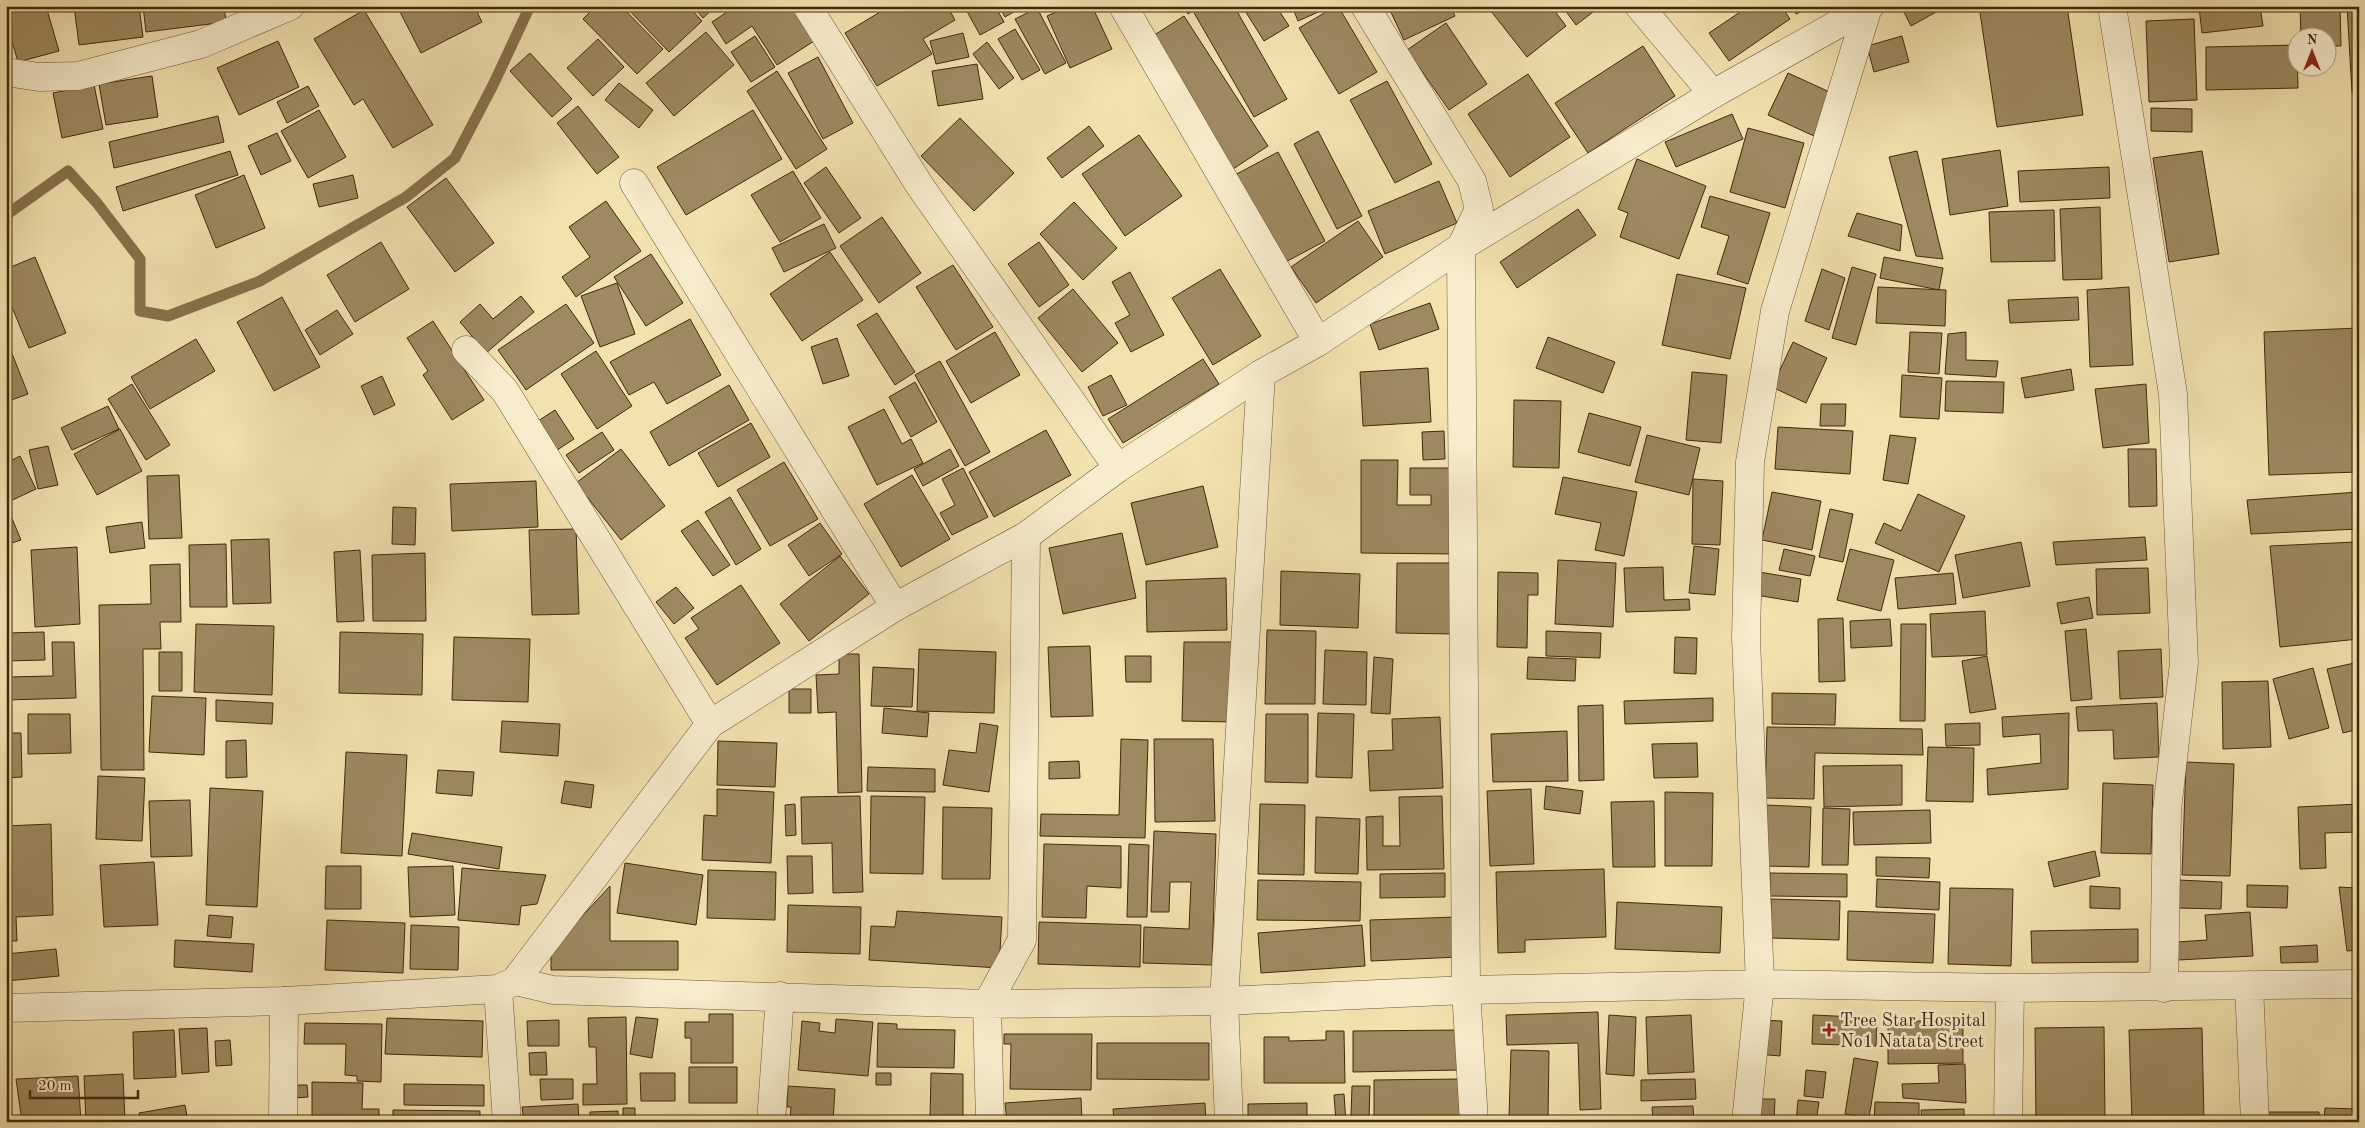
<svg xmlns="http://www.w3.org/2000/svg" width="2365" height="1128" font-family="'Old Standard TT',serif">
  <rect width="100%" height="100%" fill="#f2e2b0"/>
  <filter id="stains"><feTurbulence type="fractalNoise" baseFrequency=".004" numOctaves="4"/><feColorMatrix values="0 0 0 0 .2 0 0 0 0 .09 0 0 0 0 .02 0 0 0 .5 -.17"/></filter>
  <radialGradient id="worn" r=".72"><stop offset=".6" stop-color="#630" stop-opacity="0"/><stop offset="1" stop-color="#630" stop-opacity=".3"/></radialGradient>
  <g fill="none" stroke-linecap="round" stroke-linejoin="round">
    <path stroke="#88724b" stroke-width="11" d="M6,215L68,171L97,203L140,259V311L168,316L260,281L406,197L455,158L493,85L530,6"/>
  </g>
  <path fill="#9e8960" stroke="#422909" d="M6,6H46L59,51L18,62L6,20Z
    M74,6H139L143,37L79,45Z
    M143,6H224L226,22L146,32Z
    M397,6H474L482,22L421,53Z
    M596,6H621L663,49L637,74L583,19Z
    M625,6H688L702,21L669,52Z
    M693,6H716L703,18Z
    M736,6H791L814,41L777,65L752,26L726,44L712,22Z
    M890,6H947L955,20L923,39L932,54L877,86L845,33Z
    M964,6H995L1004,22L980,35Z
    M999,6H1024L1005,17Z
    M1069,6H1092L1112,49L1070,68L1047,16Z
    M1183,6H1234L1287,99L1254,117L1193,11L1188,14Z
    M1242,6H1276L1289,26L1264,41Z
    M1292,6H1332L1298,21Z
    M1336,6H1338L1377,72L1339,94L1299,28Z
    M1388,6H1450L1455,16L1404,40Z
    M1487,6H1551L1566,26L1527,57Z
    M1562,6H1601L1576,25Z
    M1749,6H1781L1790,19L1729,61L1709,33Z
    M1793,6H1813L1796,14Z
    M1901,6H1947L1911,26Z
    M1979,6H2067L2083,115L1997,127Z
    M2260,6L2263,26L2202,33L2199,7Z
    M2300,6H2340L2341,46H2328V38H2301Z
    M2347,6H2359V92H2352Z
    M1037,8L1066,63L1045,74L1015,19Z
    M364,10L433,125L393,148L363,99L354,105L314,39Z
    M1184,16L1268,146L1230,171L1145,41Z
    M2194,19L2197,100L2149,102L2146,21Z
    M1446,23L1487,84L1449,110L1407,50Z
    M1015,29L1040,70L1022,80L998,39Z
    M706,32L734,65L674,116L646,83Z
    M963,33L969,57L936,64L930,41Z
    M755,36L775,67L751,82L731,52Z
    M1902,36L1909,62L1874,72L1867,46Z
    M598,39L624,67L593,96L567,68Z
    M278,41L299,87L239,115L217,68Z
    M987,42L1014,78L999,89L973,54Z
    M2297,45L2298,88L2206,90V47Z
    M1643,46L1675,96L1588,153L1555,103Z
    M530,53L572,99L552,117L510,71Z
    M818,57L853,123L823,139L788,73Z
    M977,64L983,99L938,106L932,71Z
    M777,71L827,149L796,169L747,91Z
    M1788,73L1834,94L1814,136L1768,115Z
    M1528,74L1570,137L1510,177L1468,114Z
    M152,76L158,117L106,125L99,84Z
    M1387,81L1432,164L1395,183L1350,100Z
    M619,83L653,110L639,128L605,100Z
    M94,85L103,129L62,138L53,93Z
    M308,86L319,106L287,123L277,102Z
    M578,106L619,157L597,174L557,123Z
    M2151,108L2192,109V132L2151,131Z
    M319,110L346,157L308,178L281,131Z
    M753,110L782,159L686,215L657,167Z
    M1732,114L1743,139L1676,167L1665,142Z
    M218,116L224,142L114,168L109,142Z
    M960,118L1014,173L974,211L921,156Z
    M1089,126L1104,146L1062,178L1047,158Z
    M1748,128L1804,143L1785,208L1730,192Z
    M1318,131L1362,216L1337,229L1294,144Z
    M277,133L291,161L261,175L248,146Z
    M1139,135L1182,196L1125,236L1082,174Z
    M2000,150L2008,206L1950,215L1942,159Z
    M230,151L238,175L123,211L116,187Z
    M1917,151L1943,259L1916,256L1889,157Z
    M2202,151L2219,254L2169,262L2153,158Z
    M1278,152L1325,241L1280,265L1233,176Z
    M1637,159L1706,186L1679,259L1620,237L1628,213L1618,209Z
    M826,167L861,218L839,233L804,183Z
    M2109,167L2110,198L2020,202L2018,171Z
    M793,171L821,218L780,242L751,195Z
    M244,175L265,228L216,248L195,195Z
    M353,175L358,198L319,207L313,184Z
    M446,178L494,243L455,272L407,207Z
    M1439,181L1457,223L1385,254L1368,211Z
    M1710,196L1770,213L1748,284L1717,274L1729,236L1701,227Z
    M606,201L641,251L576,297L562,277L590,257L569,227Z
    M1074,202L1117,248L1083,280L1040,234Z
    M2100,207L2102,279L2063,280L2060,209Z
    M1578,209L1596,235L1517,288L1500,262Z
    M2054,210L2055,261L1991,262L1989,212Z
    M1857,213L1902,225L1900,251L1848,236Z
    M882,217L921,273L879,303L840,246Z
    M1358,221L1383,257L1316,303L1291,267Z
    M824,224L836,248L784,272L772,248Z
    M381,242L409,289L355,322L327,275Z
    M1039,242L1069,285L1039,307L1008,264Z
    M830,252L863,300L802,341L770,294Z
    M651,254L683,303L646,326L614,277Z
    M35,257L66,333L29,348L6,293V269Z
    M1884,257L1943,268L1939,290L1880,278Z
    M953,265L993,327L956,350L916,287Z
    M1852,267L1876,274L1856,345L1832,338Z
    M1220,269L1261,336L1213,365L1172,298Z
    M1822,269L1845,278L1829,330L1805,321Z
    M1130,272L1164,335L1131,352L1115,323L1130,315L1112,282Z
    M1677,274L1746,288L1730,359L1662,345Z
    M617,283L635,334L600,347L581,296Z
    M1878,287L1946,290L1945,326L1876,323Z
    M2129,287L2133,365L2090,367L2087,290Z
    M1073,289L1118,343L1082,372L1038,318Z
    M521,296L534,312L486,353L460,322L480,304L493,319Z
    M282,297L320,367L274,391L237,322Z
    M2078,297L2079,320L2010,323L2008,300Z
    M1430,303L1439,329L1379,350L1370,324Z
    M566,304L594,343L526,390L498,350Z
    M337,310L353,334L320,355L305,330Z
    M877,313L915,372L895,385L857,325Z
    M690,319L721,375L667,404L654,382L629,395L610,362Z
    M433,321L484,400L452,420L423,375L428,371L407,338Z
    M2359,328V472L2269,475L2264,332Z
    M995,332L1020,375L971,403L946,361Z
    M1910,332L1942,333L1939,374L1908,372Z
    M1966,332V360L1998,361L1996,377L1945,374L1948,334Z
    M1548,337L1615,362L1603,393L1536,368Z
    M837,338L849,376L823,384L811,347Z
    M196,339L215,371L150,409L131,377Z
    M1793,342L1827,358L1806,403L1772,387Z
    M11,351L28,394L6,402V352Z
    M596,351L632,406L597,429L561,374Z
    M1203,359L1219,384L1123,443L1108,419Z
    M940,361L990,452L965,466L915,375Z
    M1428,368L1431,422L1363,426L1360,372Z
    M2071,369L2074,390L2025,398L2021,378Z
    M1692,372L1727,375L1721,443L1686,440Z
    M1111,375L1127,405L1103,416L1088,387Z
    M1902,375L1942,378L1939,419L1900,417Z
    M382,376L395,405L374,415L361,386Z
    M1946,381L2004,382L2003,413L1945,411Z
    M915,382L937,422L911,437L889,397Z
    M132,384L170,445L146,460L108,399Z
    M2146,384L2149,443L2103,448L2095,389Z
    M729,385L749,420L669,466L650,432Z
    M1514,400L1561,401L1559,468L1513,467Z
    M1821,404H1846L1845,426H1820Z
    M108,406L119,429L72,450L61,428Z
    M884,409L902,444L911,439L923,463L877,485L848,427Z
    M555,410L574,439L554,452L535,423Z
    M1589,413L1641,427L1630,466L1578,452Z
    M751,423L770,457L718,487L698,453Z
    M1778,427L1853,431L1850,474L1775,469Z
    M120,429L142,471L97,495L74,454Z
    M1046,430L1071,475L994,517L969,472Z
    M1444,431L1445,459L1423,460L1422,432Z
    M602,432L614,450L579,473L566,455Z
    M1647,435L1700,448L1689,495L1635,482Z
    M1890,435L1916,438L1908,484L1883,480Z
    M48,446L58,485L38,489L29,450Z
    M621,449L665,506L621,540L576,483Z
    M950,449L959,466L923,486L914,469Z
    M2128,449H2156L2157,506L2129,507Z
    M20,456L36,489L6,503V463Z
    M1361,460H1398L1397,505H1431V495H1410V468H1453L1452,554L1361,553Z
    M784,462L818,519L770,546L737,490Z
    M963,468L988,517L952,535L940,513L955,505L942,479Z
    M179,475L182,538L149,539L147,476Z
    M912,475L950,539L901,567L864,504Z
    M1563,477L1637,492L1624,556L1595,550L1601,523L1555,514Z
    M1693,479L1723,481L1720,545L1692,544Z
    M536,481L538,527L452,531L450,484Z
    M1203,486L1218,547L1146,565L1131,503Z
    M1772,492L1821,501L1812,550L1762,540Z
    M2359,492V529L2251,534L2247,500Z
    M1918,494L1965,516L1939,572L1875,543L1884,523L1901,531Z
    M730,497L761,549L736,565L705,512Z
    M393,507L416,508L415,545L392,544Z
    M1830,509L1853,514L1843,562L1819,557Z
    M11,516L21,540L6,545V517Z
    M698,520L730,565L713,576L681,531Z
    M142,522L145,548L110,553L106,527Z
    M820,523L842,554L809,576L788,545Z
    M576,529L579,614L532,615L529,530Z
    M1122,533L1136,598L1063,614L1049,548Z
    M2145,537L2147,560L2056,565L2053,542Z
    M269,539L271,603L233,604L231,540Z
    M2021,542L2030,586L1963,598L1955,555Z
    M2355,542L2359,639L2280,647L2270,546Z
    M226,544L227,607H190L189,545Z
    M1694,546L1719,549L1715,595L1689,593Z
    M77,547L80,624L35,627L31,550Z
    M1784,549L1815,556L1810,576L1779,570Z
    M1850,549L1894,560L1881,611L1837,600Z
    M360,550L364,621L337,622L334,552Z
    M425,553L426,621H373L372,555Z
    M840,556L869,594L809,641L780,604Z
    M1558,560L1616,563L1613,627L1555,624Z
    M1397,563H1452L1451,634L1396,633Z
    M180,564L181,622H160L161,649H143L144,770H101L99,605L151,604L150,565Z
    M1663,567L1664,600L1689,599L1690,610L1626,612L1624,568Z
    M2148,568L2150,613L2097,615L2096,569Z
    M1281,571L1360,574L1358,628L1280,625Z
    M1498,572L1538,573V595H1528L1527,648L1497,647Z
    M1759,572L1801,579L1798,602L1756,595Z
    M1953,573L1956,604L1898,609L1895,578Z
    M1226,578L1227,630L1147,632L1146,581Z
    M741,585L780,643L717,685L685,638L699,629L691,618Z
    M676,587L694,608L674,624L656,602Z
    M2089,597L2093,618L2061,624L2057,603Z
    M1985,611L1987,655L1932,657L1930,614Z
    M1843,618L1845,681L1819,682L1818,619Z
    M1890,619L1892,646L1851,648L1850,621Z
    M196,624L274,626L272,695L194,692Z
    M1901,624H1926L1925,721H1900Z
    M2086,629L2092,699L2071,701L2065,631Z
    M1267,630L1316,631L1315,704H1265Z
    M1546,631L1601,633L1600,658L1546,656Z
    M44,632L45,660L6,661V633Z
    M340,632L423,634L422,695L339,693Z
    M454,637L530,639L528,702L452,700Z
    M1675,637L1697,638L1696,674L1674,673Z
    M52,642H74L76,698L6,700V677L53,676Z
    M1184,642H1234L1232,722L1182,721Z
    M1090,646L1093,716L1051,717L1048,647Z
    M919,649L996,652L994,713L917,711Z
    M2161,649L2163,697L2120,699L2118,651Z
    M1325,650L1367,652L1366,705L1323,704Z
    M159,652H182V691H159Z
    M839,654H859L862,792L838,793L836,712L818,713L816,675L839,674Z
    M1125,656H1151V682H1126Z
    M1987,656L1996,709L1970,713L1962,661Z
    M1374,657L1393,659L1390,714L1371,713Z
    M1528,657L1576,659L1575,681L1527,679Z
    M2359,662V729L2343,733L2327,669Z
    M873,667L914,669L912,707L871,706Z
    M2313,668L2329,728L2289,739L2273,679Z
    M2268,681L2271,747L2223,749L2222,682Z
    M789,689H811V713H789Z
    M1772,693L1836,694L1835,725L1772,724Z
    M152,696L206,698L204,755L149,752Z
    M1713,698V721L1625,724L1624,701Z
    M216,700L273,703L272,724L216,721Z
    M2157,703L2159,757L2114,759L2113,730L2078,731L2076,707Z
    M1603,705L1604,780L1579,781L1578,706Z
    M884,708L929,713L927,737L882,733Z
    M1318,713L1354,714L1352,778L1316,777Z
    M2069,713L2068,789L1988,795L1987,769L2041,763L2040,734L2003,737L2002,717Z
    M28,714H70L71,753L28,754Z
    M1266,714H1308V783L1265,782Z
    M1440,717L1443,788L1370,791L1368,751L1393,750L1392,719Z
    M502,721L560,724L558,756L500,752Z
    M980,723L998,726L989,792L943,785L949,750L976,753Z
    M1980,723V745L1946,746L1945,724Z
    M1767,727L1922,729L1923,755L1815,753L1814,799L1765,798Z
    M1567,731L1568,781L1493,782L1491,734Z
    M6,733H21L22,777L6,778Z
    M1121,739L1148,740L1145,838L1040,836L1041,814L1119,815Z
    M1154,739H1213L1215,821L1155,822Z
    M246,740L247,777L226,778V741Z
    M718,741L777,743L775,787L717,785Z
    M1697,743L1698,777L1654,778L1652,744Z
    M1928,747L1974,748L1973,802L1926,801Z
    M346,752L407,755L402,856L341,853Z
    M1079,761L1080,778L1049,779V762Z
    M2186,762L2234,764L2230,876L2182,875Z
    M1902,765V805L1824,807L1823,766Z
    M868,767L935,769V792L867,791Z
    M438,770L474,772L472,796L436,793Z
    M98,776L145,778L142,841L96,839Z
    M565,781L594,785L591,808L561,803Z
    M2103,783L2153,785L2151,854L2101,853Z
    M1546,786L1583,791L1580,814L1544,809Z
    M210,788L263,791L257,907L206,905Z
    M717,789L774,792L771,863L702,860L704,815L717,816Z
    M1531,789L1534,864L1490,866L1487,791Z
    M1665,792L1713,793L1712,866H1665Z
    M860,796L863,892L833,893L832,843L802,844L801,797Z
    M871,796L925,797L923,874L870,873Z
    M1442,796L1444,869L1367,870L1366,817L1383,816V846H1400L1399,797Z
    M190,800L192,856L151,857L149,801Z
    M1654,801L1655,867H1613L1611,802Z
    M795,804L796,835L786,836L785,805Z
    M1260,804L1305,805L1304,875L1258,874Z
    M2359,804V832L2325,833L2326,868L2300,869L2298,807Z
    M1765,805L1811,807L1809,867L1763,866Z
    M943,807L992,808L990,879H942Z
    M1823,808L1850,809L1848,865H1822Z
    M1930,810L1931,843L1854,845L1853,812Z
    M1316,817L1360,819L1358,874L1315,873Z
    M51,824L53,915L16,917L17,941H6V826Z
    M1154,831L1216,834L1212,965L1143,963L1144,927L1189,929L1191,882H1170L1169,912H1151Z
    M412,833L502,847L499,869L408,854Z
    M2359,843V950L2347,951L2339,887L2357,888Z
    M1044,844L1121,846V888L1087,886L1086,918L1042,917Z
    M1129,844L1149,845L1147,917H1127Z
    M2095,851L2100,876L2054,887L2048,862Z
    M787,856H812L813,893L788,894Z
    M1876,857L1930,858L1929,878L1876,876Z
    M154,862L158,925L104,927L100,865Z
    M625,863L703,875L696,925L617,913Z
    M326,866H361V909H325Z
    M453,866L455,915L410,917L408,867Z
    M462,868L546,875L537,904L521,906L519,925L458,920Z
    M1604,869L1606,937L1525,940V952L1498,953L1496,872Z
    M708,870L776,872L775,920L707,918Z
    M1445,873V897L1380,898V874Z
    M1770,873L1847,874V897L1770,896Z
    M1877,879L1940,882L1939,910L1876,907Z
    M1258,880L1361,882L1360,921L1257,920Z
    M2178,880L2222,882L2221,909L2177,908Z
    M2247,885L2288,886L2287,908L2247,907Z
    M610,886V941H678V970H551V950Z
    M2090,886L2120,888V909L2090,908Z
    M1950,888L2013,889L2011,966L1948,964Z
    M1771,899L1840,901L1839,940L1770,938Z
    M1617,902L1722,907L1720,953L1615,949Z
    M788,905L861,907L860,954L787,952Z
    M897,911L1002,917L999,968L869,960L871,926L895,927Z
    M1848,911L1935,914L1933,963L1847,960Z
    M2250,912L2253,956L2178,960L2176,942L2207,940L2205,915Z
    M209,915L233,917L231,938L207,936Z
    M1456,917L1458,957L1371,961L1370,920Z
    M327,920L405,923L403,973L325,970Z
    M1039,922L1141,925L1140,967L1038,964Z
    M411,925L459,927L458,970L410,969Z
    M1362,925L1365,966L1261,973L1258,933Z
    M2138,929V962L2032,963L2031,931Z
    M175,940L254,944L252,972L174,967Z
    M2317,945L2318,962L2281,963L2280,947Z
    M56,949L59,976L6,981V954Z
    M1598,1012L1601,1109L1580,1110L1578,1043L1507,1045L1506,1015Z
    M709,1014H733V1063H691V1038H685V1022H709Z
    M1609,1015L1636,1017L1634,1076L1606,1074Z
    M1691,1015L1694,1072L1648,1074L1646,1017Z
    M1813,1015L1877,1018L1876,1046L1812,1044Z
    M626,1017L627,1104L583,1105V1084H597L596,1047H589L588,1018Z
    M636,1017L658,1019L652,1058L630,1054Z
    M387,1018L483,1021L482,1057L385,1054Z
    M836,1019L873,1022L868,1076L798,1070L802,1021L820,1023L819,1031L835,1033Z
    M559,1020V1046H528L527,1021Z
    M1758,1020L1782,1021L1780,1056L1757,1054Z
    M1888,1021H1963V1063L1888,1064Z
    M305,1023L382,1024L381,1082L357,1081V1076L345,1075L346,1044H304Z
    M878,1023L897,1024V1029L955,1030L954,1068L877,1067Z
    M2104,1027L2105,1122H2036L2035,1028Z
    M207,1028L209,1072L182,1074L179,1029Z
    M2202,1028L2204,1122H2132L2129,1030Z
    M174,1030L176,1077L134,1079L133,1032Z
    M1460,1030V1070L1353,1072V1031Z
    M1326,1031H1344L1345,1083H1264V1037H1289V1041L1326,1040Z
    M1004,1034H1092L1091,1090L1010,1089L1011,1044H1004Z
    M230,1040L232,1065L216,1066L215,1041Z
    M1097,1043H1209V1080L1097,1079Z
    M1511,1050L1549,1051L1548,1119L1509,1118Z
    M546,1052L547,1075H530L529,1053Z
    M1854,1058L1878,1062L1869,1118L1845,1114Z
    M1965,1064L1966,1103L1903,1098L1902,1084L1939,1083L1938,1065Z
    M689,1067H737V1103H689Z
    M1806,1070L1826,1072L1823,1098L1804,1096Z
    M640,1073H675V1101H641Z
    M876,1073H891V1085H876Z
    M931,1073L963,1074V1118H930Z
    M123,1074L125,1122H86L84,1076Z
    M78,1076L81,1122H22L16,1079Z
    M540,1079H573V1099L541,1100Z
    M1460,1079L1461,1117L1374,1118V1080Z
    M1695,1079L1696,1099L1641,1101V1080Z
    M312,1082L363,1083L362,1109H379V1122H312Z
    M404,1084L484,1085V1106L404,1105Z
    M295,1085H307L308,1097L295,1098Z
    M788,1086L835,1089L833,1122H790L791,1107H787Z
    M1352,1086H1370L1369,1117L1351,1116Z
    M1344,1094L1346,1122H1336L1334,1095Z
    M1081,1098L1082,1122H1007L1005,1103Z
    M1753,1099H1775L1774,1122H1752Z
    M1798,1100L1819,1102L1816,1122H1796Z
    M1875,1102L1919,1103V1122H1874Z
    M1205,1103L1206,1122H1114L1113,1109Z
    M1307,1103V1122H1248V1104Z
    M578,1104L579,1122H524L522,1107Z
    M185,1105L188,1122H141L139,1113Z
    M1693,1106L1694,1122H1653L1652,1107Z
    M623,1108H635V1119H623Z
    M2325,1108L2359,1109V1122H2324Z
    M1964,1109V1122H1922L1921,1110Z
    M393,1110L480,1111V1122H393Z
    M618,1111V1122H590V1112Z
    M2267,1112H2319V1122H2267Z
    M228,1119H254V1122H228Z
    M650,1119L730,1122H649Z
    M1596,1119L1597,1122H1568Z"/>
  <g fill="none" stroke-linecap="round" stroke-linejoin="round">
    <defs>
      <path id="minor" d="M807,6L920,186L1118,468
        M1123,6L1318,342
        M1365,6L1472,181L1479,209L1461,247L1466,990L1474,1122
        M1639,6L1713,94
        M2112,6L2173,394L2184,663L2167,810L2164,988
        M6,72L39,77L78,76L201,44L290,6
        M634,183L895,607
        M466,350L505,391L710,724
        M515,981L553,990L987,1004L1224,1001L1466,990L1760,984L2010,988L2359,984
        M2249,985L2255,1122
        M498,989L507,1122
        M283,1122L284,1001
        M771,1122L780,996
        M990,1122L987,1004L1022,940L1026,536
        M1229,1122L1224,1001L1261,374
        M1746,1122L1760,984L1746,638L1750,462L1775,311L1868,7
        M2008,1122L2010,988"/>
      <path id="tertiary" d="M6,1008L284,1001L498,989L515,981L710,724L895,607L1026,536L1118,468L1261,374L1318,342L1461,247L1713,94L1870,6"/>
    </defs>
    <use href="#minor" stroke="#6e5733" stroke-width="29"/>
    <use href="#tertiary" stroke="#6e5733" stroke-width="29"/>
    <use href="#minor" stroke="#f7eccc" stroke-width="28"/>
    <use href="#tertiary" stroke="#f7eccc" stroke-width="28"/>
  </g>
  <path fill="#8f2418" stroke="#f7eccc" stroke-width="2" d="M1826.5 1022.5h5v5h5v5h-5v5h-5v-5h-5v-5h5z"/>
  <g text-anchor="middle" stroke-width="5" stroke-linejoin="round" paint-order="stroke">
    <g font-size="18" fill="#422909" stroke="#f7eccc" text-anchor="start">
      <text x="1840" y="1026">Tree Star Hospital<tspan x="1840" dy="21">No1 Natata Street</tspan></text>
    </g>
  </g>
  <rect width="2365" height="1128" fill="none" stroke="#f2e2b0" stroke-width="25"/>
  <rect x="8" y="8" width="2350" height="1113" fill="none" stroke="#422909" stroke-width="2.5"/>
  <rect x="12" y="12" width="2340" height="1103" fill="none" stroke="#422909"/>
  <g transform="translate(2312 52)"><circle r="24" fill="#f7eccc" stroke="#af9e7e"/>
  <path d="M0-4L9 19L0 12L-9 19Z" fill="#8f2418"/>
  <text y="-8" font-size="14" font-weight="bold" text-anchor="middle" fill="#422909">N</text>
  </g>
  <path d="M30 1090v8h108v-8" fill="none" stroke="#422909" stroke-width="2.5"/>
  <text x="38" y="1090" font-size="15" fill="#422909" stroke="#f7eccc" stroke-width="4" paint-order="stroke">20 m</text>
  <rect width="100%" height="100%" filter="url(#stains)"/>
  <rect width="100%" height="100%" fill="url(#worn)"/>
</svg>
